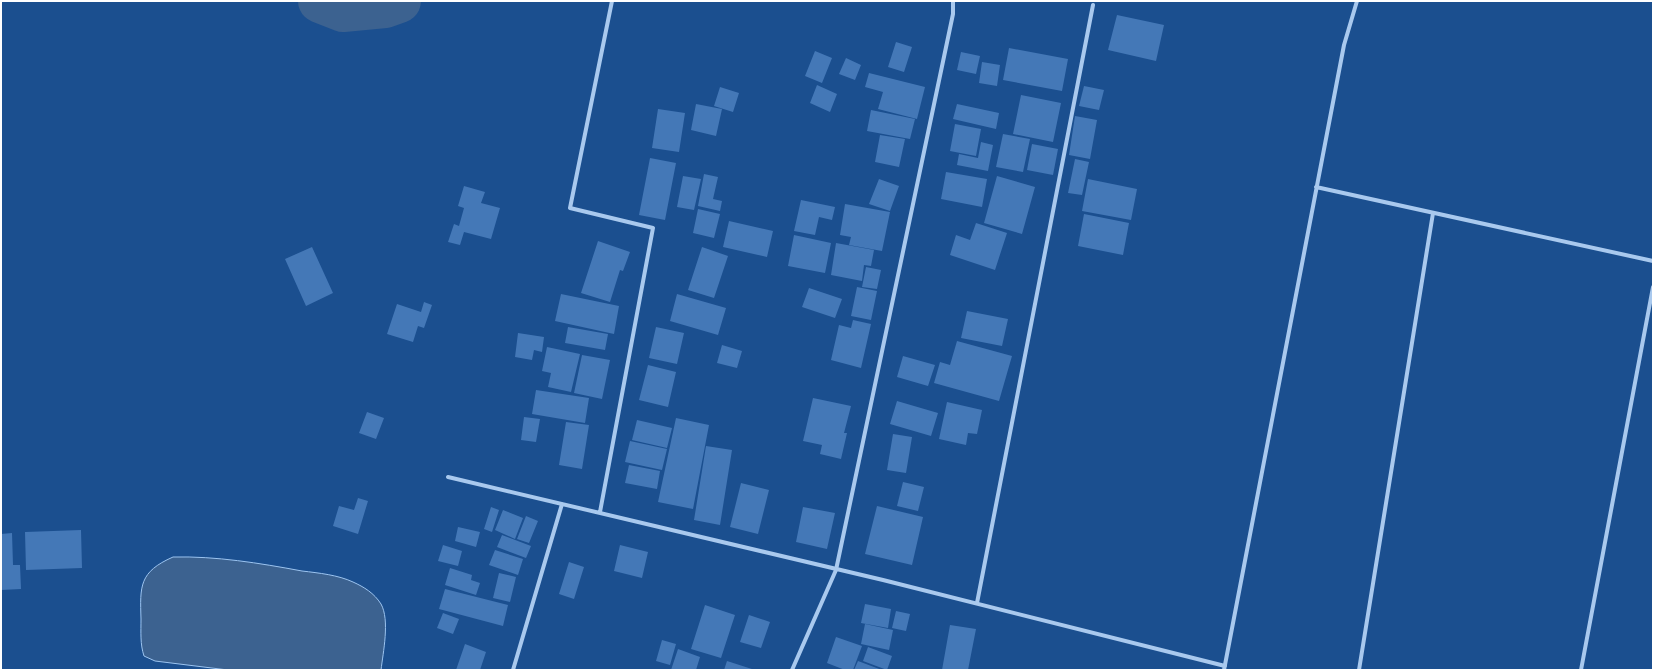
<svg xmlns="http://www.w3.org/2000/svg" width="1654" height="671" font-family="'Work Sans',sans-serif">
  <rect width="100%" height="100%" fill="#1b4f8f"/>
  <path fill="#3c6290" stroke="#9cc4f0" d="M173,557C216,556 259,563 302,571C319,573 338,575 353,582C364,587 374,593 381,604C390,620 383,653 381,670H228L155,661L144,656C140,644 141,632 141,619C140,586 139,572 173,557Z"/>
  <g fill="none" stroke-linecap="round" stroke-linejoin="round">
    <path stroke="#3c6290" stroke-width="44" d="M320,1L343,10L385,6L399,1"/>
  </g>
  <path fill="#4478b7" d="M1117,15L1164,25L1156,61L1108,50Z
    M896,42L912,47L904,72L888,67Z
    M1009,48L1068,59L1062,91L1003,80Z
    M815,51L832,58L822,83L805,76Z
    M961,52L980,56L976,74L957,70Z
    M846,58L861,65L855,80L839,74Z
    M982,62L1000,65L997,86L979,83Z
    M869,73L925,87L917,119L878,109L883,92L865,87Z
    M817,85L837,94L830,112L810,103Z
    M1084,86L1104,90L1099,110L1079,106Z
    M720,87L739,93L733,112L714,106Z
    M1021,95L1061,103L1053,142L1013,134Z
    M696,104L722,109L716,136L691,130Z
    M957,104L999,113L996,129L953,119Z
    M658,109L685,113L679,152L652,148Z
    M871,110L915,119L910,139L867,131Z
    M1075,116L1097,120L1090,159L1069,155Z
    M955,124L981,129L976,156L950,151Z
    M1003,134L1030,139L1023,172L996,167Z
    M880,135L905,139L899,167L875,162Z
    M981,142L993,145L988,171L957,165L959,154L978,158Z
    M1032,144L1058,149L1053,175L1027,170Z
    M650,158L676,163L665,220L639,215Z
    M1075,159L1089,162L1082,195L1068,193Z
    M946,172L987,179L982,207L941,199Z
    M704,174L718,177L713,199L722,201L720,211L698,206Z
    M683,176L701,179L694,210L677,207Z
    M997,176L1035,187L1022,234L984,223Z
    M879,179L899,186L890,211L869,204Z
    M1088,179L1137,189L1131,220L1082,211Z
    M464,186L485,192L481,203L500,208L491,239L464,232L460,245L448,242L454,224L459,226L464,208L458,206Z
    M801,200L835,207L832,220L819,217L815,235L794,231Z
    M845,204L890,212L882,251L849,245L851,237L840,235Z
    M698,209L720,214L714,238L693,233Z
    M1084,214L1129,223L1123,255L1078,246Z
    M729,221L773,231L767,257L723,247Z
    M976,223L1007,233L995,270L950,255L956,235L970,240Z
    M794,235L831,243L825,273L788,266Z
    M598,241L630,252L623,271L620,270L610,302L581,293Z
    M836,243L874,250L871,266L864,265L862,281L831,275Z
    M312,247L333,293L306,306L285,259Z
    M702,247L728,256L714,298L688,290Z
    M866,267L881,270L877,289L862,287Z
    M857,287L877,291L871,320L851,316Z
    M809,288L842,299L835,318L802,307Z
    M561,294L619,306L614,334L555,321Z
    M677,294L726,308L718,335L670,321Z
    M424,302L432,305L424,328L418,326L413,342L387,334L397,304L421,312Z
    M967,311L1008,319L1002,346L961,338Z
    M853,320L871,324L861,368L831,360L839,325L851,328Z
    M568,327L608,334L605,350L565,343Z
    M656,327L684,333L677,364L649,358Z
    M518,333L544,337L542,352L534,350L532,360L515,357Z
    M957,341L1012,356L999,401L934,383L940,362L950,365Z
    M722,345L742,351L737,368L717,363Z
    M547,347L580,354L571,392L548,387L551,373L542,371Z
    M582,355L610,360L602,399L574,393Z
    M903,356L935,365L928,386L897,377Z
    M648,365L676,372L668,407L639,400Z
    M536,390L589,398L585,423L532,414Z
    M813,398L851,406L844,433H847L841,459L820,454L822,445L803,441Z
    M897,401L938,413L931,436L890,424Z
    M947,402L982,410L977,434L968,433L966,445L939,439Z
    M367,412L384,418L376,439L359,433Z
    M524,417L540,419L536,442L521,440Z
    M676,418L709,425L693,509L658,502Z
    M637,420L672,428L667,448L632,440Z
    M566,422L589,425L582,469L559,465Z
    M893,434L912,437L906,473L887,470Z
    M630,441L667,449L662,470L625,462Z
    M706,446L732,450L720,525L694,520Z
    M629,465L660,471L657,489L625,483Z
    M903,482L924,487L918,511L897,506Z
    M741,483L769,490L758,534L730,527Z
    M358,498L368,501L358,534L333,526L339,506L354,510Z
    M877,506L923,517L912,565L865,554Z
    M491,507L499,510L492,532L484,529Z
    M803,507L835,513L827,549L796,542Z
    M503,510L523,518L515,539L495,530Z
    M526,516L538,521L529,543L517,539Z
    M458,527L480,532L476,547L455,541Z
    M81,530L82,568L26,570L25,532Z
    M12,533L13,565H20L21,589L1,590V534Z
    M502,535L531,546L526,558L497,547Z
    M443,545L462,551L458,566L438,561Z
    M620,545L648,552L642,578L614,571Z
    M495,550L523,559L518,575L489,565Z
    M569,562L584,567L574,599L559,594Z
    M450,568L472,575L471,580L480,583L476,595L445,585Z
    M499,573L516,577L510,602L493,598Z
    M445,589L508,605L503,626L439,609Z
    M865,604L891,609L888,628L861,623Z
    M705,605L735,615L721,658L691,649Z
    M896,611L910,614L906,631L892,628Z
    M443,613L459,619L453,634L437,628Z
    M749,615L770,622L761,648L740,642Z
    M865,624L893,630L889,650L861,644Z
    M950,625L976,629L968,670H942Z
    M836,637L862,646L853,670H845L827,663Z
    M662,640L676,644L670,665L656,661Z
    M465,644L486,652L480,670H456Z
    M868,647L892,656L887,670L863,661Z
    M678,649L700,657L696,670H671Z
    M727,661L755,670H724Z
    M858,661L882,670H854Z"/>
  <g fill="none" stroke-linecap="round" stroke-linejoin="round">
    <path stroke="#a9c9ee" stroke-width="4" d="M1316,187L1653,261
      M448,477L883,580L1225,666
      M600,512L653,228L570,208L612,1
      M977,603L1093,5
      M513,670L562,504
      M792,670L836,570L953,14V1
      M1224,670L1344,45L1357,1
      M1359,670L1433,213
      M1581,670L1653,287"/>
  </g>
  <rect width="1654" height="671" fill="none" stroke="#ffffff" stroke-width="4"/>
</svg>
